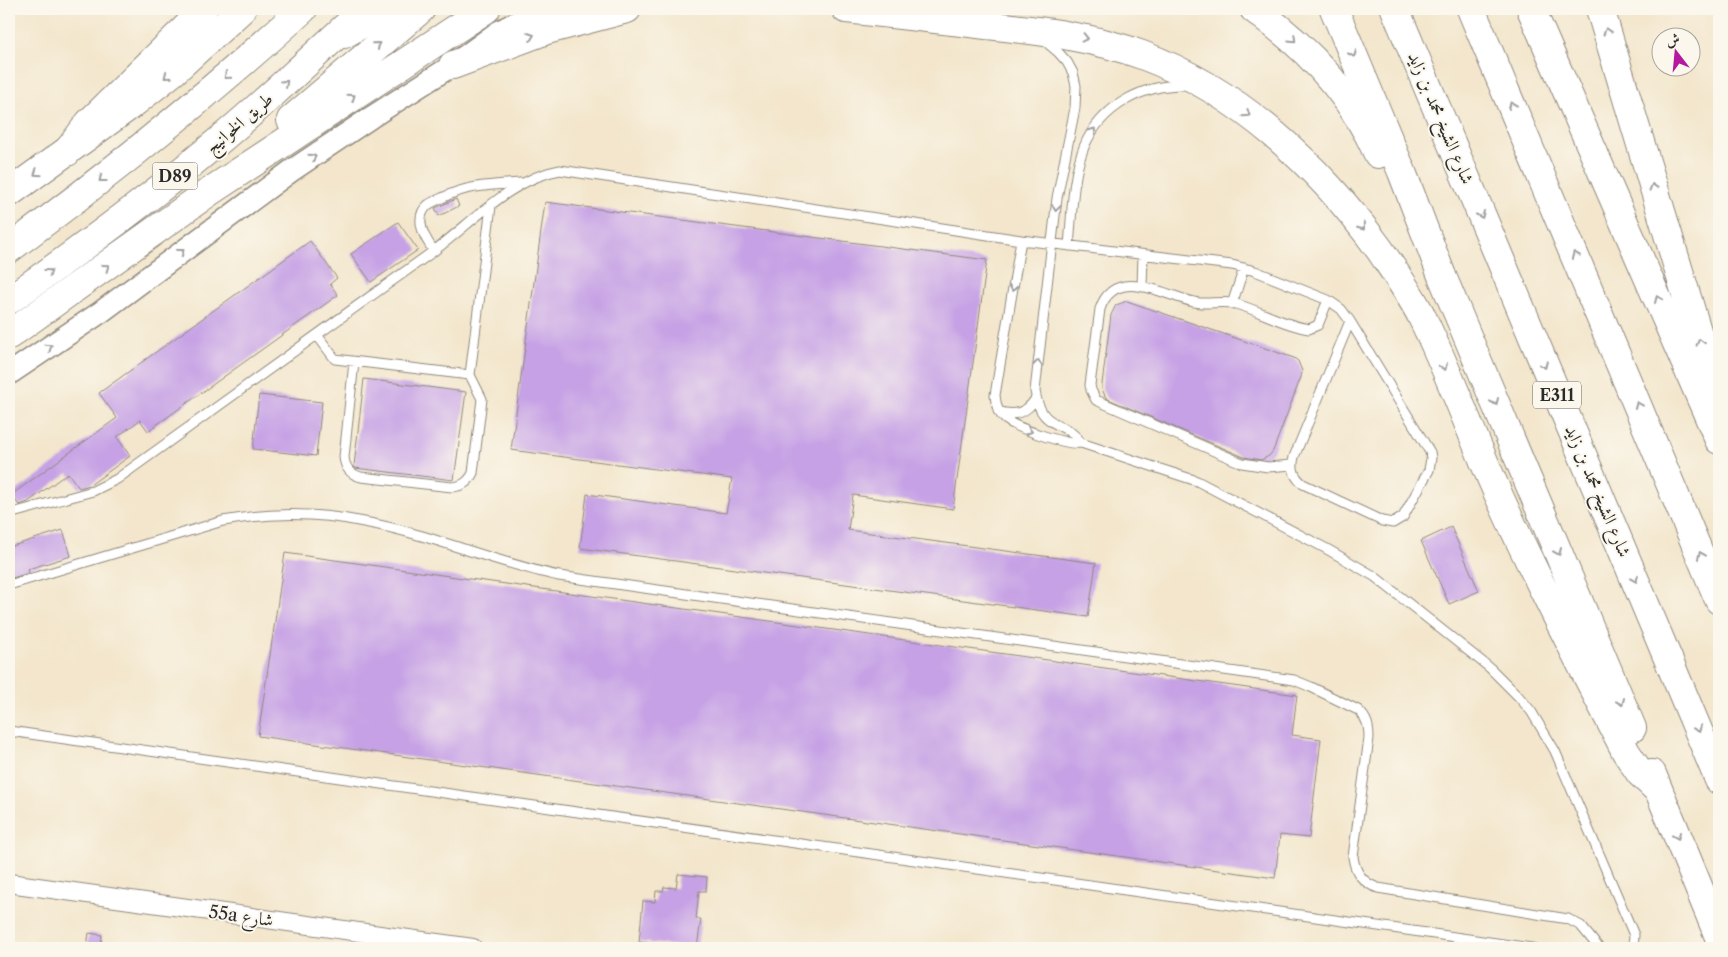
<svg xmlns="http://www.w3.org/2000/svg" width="1728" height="957" font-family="'Libre Caslon Text',Amiri,serif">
  <rect width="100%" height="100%" fill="#fbf7ec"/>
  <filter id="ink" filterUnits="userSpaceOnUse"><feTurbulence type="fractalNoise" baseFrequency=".02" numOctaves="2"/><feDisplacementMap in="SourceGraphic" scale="10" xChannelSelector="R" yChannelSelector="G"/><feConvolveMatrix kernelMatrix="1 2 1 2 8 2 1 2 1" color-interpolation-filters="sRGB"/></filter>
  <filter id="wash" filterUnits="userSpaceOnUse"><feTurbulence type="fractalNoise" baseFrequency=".0096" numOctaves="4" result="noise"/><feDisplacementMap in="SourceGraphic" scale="20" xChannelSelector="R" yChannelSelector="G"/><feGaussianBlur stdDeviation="1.12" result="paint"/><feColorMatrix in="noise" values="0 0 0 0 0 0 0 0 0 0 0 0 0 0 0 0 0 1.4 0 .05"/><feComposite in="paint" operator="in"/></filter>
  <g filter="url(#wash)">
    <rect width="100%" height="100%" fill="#f3e6cc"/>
    <g id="blocks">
      <path fill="#c6a1e5" d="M456,199L459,206L439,216L435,208Z
        M545,202L987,260L953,509L853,495L848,530L1096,563L1088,617L580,548L587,494L726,513L732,479L511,450Z
        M398,222L418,250L371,282L351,254Z
        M310,241L337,278L330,284L338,295L148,431L140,420L117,437L130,456L90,485L79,488L68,473L28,502L19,505L11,495L117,418L99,393Z
        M1127,301L1294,358L1298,361L1302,371L1301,377L1273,451L1269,456L1261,460L1244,457L1106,398L1102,389V384L1111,315L1116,305Z
        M364,379L466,392L454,480L355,468L354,466Z
        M259,395L322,402L316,456L253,449Z
        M1451,527L1479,591L1449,604L1421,541Z
        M63,530L71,556L28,569L29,573L9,579V547Z
        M285,553L1297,695L1292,735L1321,739L1309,838L1280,835L1275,878L258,736Z
        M678,874L707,877L706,891H699L696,919H701L697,948H680V946L639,942L643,901L655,902L656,891H663L664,887L676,888Z
        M89,933L102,935L101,948L87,946Z"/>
    </g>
  </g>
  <g filter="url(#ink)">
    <use href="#blocks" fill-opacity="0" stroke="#8f887c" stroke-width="1"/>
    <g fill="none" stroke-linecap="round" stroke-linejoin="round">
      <defs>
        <path id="service" d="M1045,41L1058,52L1067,62L1073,73L1076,86L1075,108L1057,198L1035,391C1041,432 1066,419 1081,443
          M1021,240L995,395C996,403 997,411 1003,417C1011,427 1069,446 1081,443L1197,481L1325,548L1374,576L1490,668L1518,696L1531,711L1555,751L1634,935L1633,948
          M1069,246C1072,214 1072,177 1084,147C1101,106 1143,84 1186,85
          M434,251C425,239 413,218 428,205C432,202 437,200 442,198C467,185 493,185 521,183
          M1142,287L1143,255
          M1232,304L1244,268
          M1350,321L1430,452L1431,458L1429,470L1403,517L1393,523L1382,521L1303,484C1294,477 1291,469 1294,457Z
          M317,335L335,359L470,375
          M354,362L344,457C345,468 350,474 361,477L452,487C462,486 468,483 473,473L482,399L470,375L491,206
          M998,411C1014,417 1027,413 1036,398
          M1292,465L1268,467L1242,463L1096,400L1091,390L1090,385L1100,309C1115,265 1163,295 1194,302C1206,305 1219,301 1232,303C1258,309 1282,325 1309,329L1318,325L1328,300
          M9,514L93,491L117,479C221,404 326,328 431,253C470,225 511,178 560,170L1021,240L1232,265L1255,271L1328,300L1341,309L1350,321
          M9,585L223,521C271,512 316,512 364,522C430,534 493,562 559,576L1294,680L1311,687L1358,710C1367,718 1369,726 1369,738L1353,857C1355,873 1363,883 1378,888L1568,919L1581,926L1599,948
          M9,731L1532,948"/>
        <path id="minor" d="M9,883L473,948"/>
        <path id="tertiary" d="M9,374L101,312L291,171L370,118L453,65L498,32L541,9"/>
        <path id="primary" d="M344,34L388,9
          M9,193L135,102L174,71L242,9"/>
        <path id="trunk" d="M846,9C892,14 939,19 986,25C1040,31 1090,36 1142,55C1239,91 1320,167 1380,250C1394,271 1409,292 1421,315C1452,378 1475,445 1505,509C1542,591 1585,671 1626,752L1640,773L1659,791
          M1254,9C1307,47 1351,93 1378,154
          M1334,9L1402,172L1442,276L1632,728
          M1531,9L1719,440
          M1600,9L1717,397
          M453,65L547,30L627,9
          M291,120L421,9
          M67,152L89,123L187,27L203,9
          M9,249C112,173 208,95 303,9
          M9,300C82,249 153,196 221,139C271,97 318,52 365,9
          M9,335L209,192L486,9
          M1652,774L1719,937"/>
        <path id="motorway" d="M1395,9L1719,780
          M1471,9L1719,600"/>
      </defs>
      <use href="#service" stroke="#8f887c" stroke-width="11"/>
      <use href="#minor" stroke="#8f887c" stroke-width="20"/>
      <use href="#tertiary" stroke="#8f887c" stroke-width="24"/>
      <use href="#primary" stroke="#8f887c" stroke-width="30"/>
      <use href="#trunk" stroke="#8f887c" stroke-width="30"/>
      <use href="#motorway" stroke="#8f887c" stroke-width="30"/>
      <use href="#service" stroke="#fff" stroke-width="9"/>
      <use href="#minor" stroke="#fff" stroke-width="18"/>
      <use href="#tertiary" stroke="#fff" stroke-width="21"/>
      <use href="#primary" stroke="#fff" stroke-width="28"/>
      <use href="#trunk" stroke="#fff" stroke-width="28"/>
      <use href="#motorway" stroke="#fff" stroke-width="28"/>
    </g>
    <defs><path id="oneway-chevron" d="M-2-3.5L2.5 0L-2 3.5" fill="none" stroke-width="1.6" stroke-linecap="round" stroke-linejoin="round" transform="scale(1.25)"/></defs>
    <g stroke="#a0a0a0">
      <use href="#oneway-chevron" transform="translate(1607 31) rotate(-107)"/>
      <use href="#oneway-chevron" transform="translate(531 36) rotate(-20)"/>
      <use href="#oneway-chevron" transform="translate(1085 38) rotate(13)"/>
      <use href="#oneway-chevron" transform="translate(1293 39) rotate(44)"/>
      <use href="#oneway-chevron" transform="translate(377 45) rotate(-41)"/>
      <use href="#oneway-chevron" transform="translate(1353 54) rotate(67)"/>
      <use href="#oneway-chevron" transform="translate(167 76) rotate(141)"/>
      <use href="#oneway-chevron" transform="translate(227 76) rotate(139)"/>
      <use href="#oneway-chevron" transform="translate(285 83) rotate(-43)"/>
      <use href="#oneway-chevron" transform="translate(352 97) rotate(-34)"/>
      <use href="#oneway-chevron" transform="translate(1512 105) rotate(-113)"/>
      <use href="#oneway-chevron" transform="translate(1247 114) rotate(35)"/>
      <use href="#oneway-chevron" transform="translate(1093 131) rotate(-55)"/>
      <use href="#oneway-chevron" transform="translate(313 157) rotate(-34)"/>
      <use href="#oneway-chevron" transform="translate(37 173) rotate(145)"/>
      <use href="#oneway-chevron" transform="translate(102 179) rotate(142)"/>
      <use href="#oneway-chevron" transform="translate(1653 187) rotate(-107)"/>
      <use href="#oneway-chevron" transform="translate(1056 208) rotate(97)"/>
      <use href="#oneway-chevron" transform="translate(1481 215) rotate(67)"/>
      <use href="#oneway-chevron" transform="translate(1362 227) rotate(52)"/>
      <use href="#oneway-chevron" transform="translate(181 252) rotate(-37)"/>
      <use href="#oneway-chevron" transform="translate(1575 255) rotate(-113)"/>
      <use href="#oneway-chevron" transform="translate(106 267) rotate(-36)"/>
      <use href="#oneway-chevron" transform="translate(49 272) rotate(-36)"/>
      <use href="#oneway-chevron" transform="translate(1013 288) rotate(99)"/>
      <use href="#oneway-chevron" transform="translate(1658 299) rotate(-114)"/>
      <use href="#oneway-chevron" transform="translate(1700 342) rotate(-107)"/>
      <use href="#oneway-chevron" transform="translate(49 347) rotate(-34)"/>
      <use href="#oneway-chevron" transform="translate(1038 363) rotate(-83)"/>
      <use href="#oneway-chevron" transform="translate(1544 365) rotate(67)"/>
      <use href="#oneway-chevron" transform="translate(1444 367) rotate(67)"/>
      <use href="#oneway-chevron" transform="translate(1495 402) rotate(67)"/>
      <use href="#oneway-chevron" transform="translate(1638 405) rotate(-113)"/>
      <use href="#oneway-chevron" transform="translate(1029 431) rotate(17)"/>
      <use href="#oneway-chevron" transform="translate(1558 552) rotate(67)"/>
      <use href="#oneway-chevron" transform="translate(1701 555) rotate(-113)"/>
      <use href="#oneway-chevron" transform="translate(1635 579) rotate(67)"/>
      <use href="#oneway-chevron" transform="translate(1621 702) rotate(67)"/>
      <use href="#oneway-chevron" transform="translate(1698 729) rotate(67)"/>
      <use href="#oneway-chevron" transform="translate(1677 836) rotate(67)"/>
    </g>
  </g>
  <g text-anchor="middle" stroke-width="4" stroke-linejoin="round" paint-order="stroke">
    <g fill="#fbf7ec" stroke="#696865" stroke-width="1">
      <rect x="152.5" y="162.5" width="45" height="27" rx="4"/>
      <rect x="1533" y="381.5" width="48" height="27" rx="4"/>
    </g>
    <g font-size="16" font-weight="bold" fill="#2b2b2b">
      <text x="175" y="182">D89</text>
      <text x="1557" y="401">E311</text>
    </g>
    <g font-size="18" fill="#2b2b2b" stroke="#fbf7ec">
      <text transform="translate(1441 118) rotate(67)" y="6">شارع الشيخ محمد بن زايد</text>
      <text transform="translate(239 123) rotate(-41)" y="6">طريق الخوانيج</text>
      <text transform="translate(1598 491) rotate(67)" y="6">شارع الشيخ محمد بن زايد</text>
      <text transform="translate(241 916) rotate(8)" y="6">55a شارع</text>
    </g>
  </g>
  <rect width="1728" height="957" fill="none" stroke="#fbf7ec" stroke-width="30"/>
  <g transform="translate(1676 52) rotate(344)"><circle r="24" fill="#fbf7ec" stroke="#a8a59f"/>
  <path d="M0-4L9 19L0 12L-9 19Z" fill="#b5179e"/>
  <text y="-8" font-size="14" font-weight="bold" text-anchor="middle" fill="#2b2b2b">ش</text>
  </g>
</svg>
